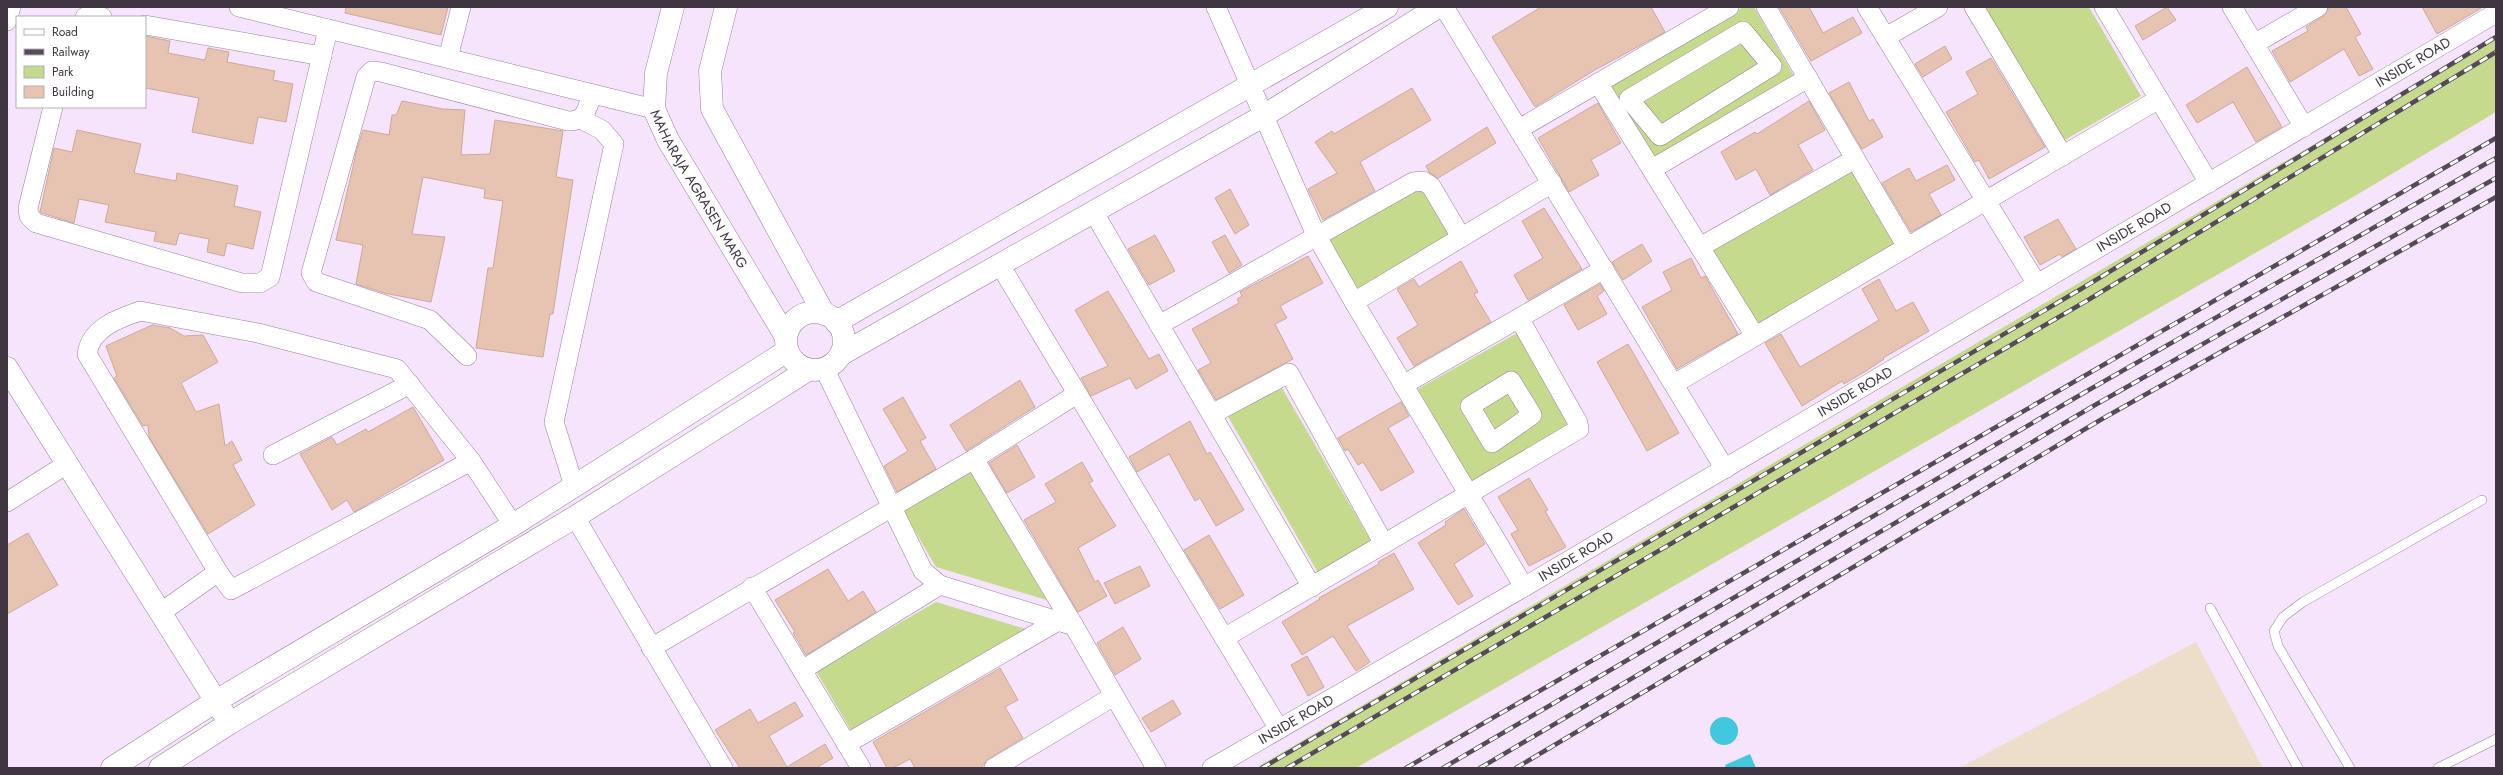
<svg xmlns="http://www.w3.org/2000/svg" width="2503" height="775" font-family="Jost,sans-serif">
  <rect width="100%" height="100%" fill="#f6e3fc"/>
  <path fill="#eddecb" d="M2196,642L2263,768H1959Z"/>
  <path fill="#c5da8c" d="M1743,7H1754L1794,76L1652,159L1610,85Z
    M1984,7H2089L2141,96L2063,141Z
    M2496,37V112L2353,197L1356,768H1256Z
    M1853,169L1896,243L1756,326L1712,251Z
    M1419,181L1451,236L1356,290L1325,235Z
    M1517,333L1572,428L1473,485L1418,389Z
    M1279,383L1375,548L1321,578L1226,413Z
    M970,469L1050,601L936,567L903,510Z
    M936,602L1029,630L852,732L816,671Z"/>
  <path fill="#41c8de" d="M1710 731a14 14 0 1 1 28 0a14 14 0 1 1-28 0Z
    M1750,754L1756,768H1726L1725,765Z"/>
  <path fill="#e7c3b1" stroke="#cdaa98" d="M346,7H448L441,35L345,13Z
    M1541,7H1651L1665,32L1593,71L1535,107L1492,37Z
    M1779,7H1809L1823,33L1853,17L1862,33L1811,61Z
    M2167,7L2176,20L2143,40L2135,26Z
    M2329,7H2346L2361,34L2355,37L2373,69L2359,76L2344,49L2290,82L2272,51L2308,31L2306,27L2324,16Z
    M2422,7H2483L2437,34Z
    M145,36L170,41L168,53L205,60L208,48L229,52L227,62L275,71L273,80L293,84L286,122L258,117L253,144L192,132L199,98L145,88Z
    M1945,46L1952,59L1923,77L1915,64Z
    M1991,58L2045,147L1989,179L1979,160L1975,162L1946,112L1978,94L1966,72Z
    M2247,67L2282,127L2256,142L2233,102L2197,123L2186,105Z
    M1849,82L1869,121L1873,119L1883,137L1862,149L1829,93Z
    M1412,88L1431,120L1360,162L1375,191L1323,220L1308,189L1337,173L1315,142L1332,131L1334,134Z
    M402,101L443,109L465,110L461,155L490,154L495,120L563,131L556,177L573,180L553,314H550L543,357L476,348L488,268H493L503,201L484,198L485,189L423,177L412,234L445,237L431,302L384,293L356,284L363,245L336,240L357,149L363,130L389,135L392,115H396Z
    M1809,101L1825,130L1798,145L1813,170L1770,195L1756,169L1736,180L1721,152L1755,132L1757,134Z
    M1598,103L1621,143L1591,160L1599,175L1569,192L1538,138Z
    M1487,127L1496,143L1438,178L1429,172L1426,166Z
    M77,130L141,144L134,173L176,181L177,173L238,186L234,206L261,212L253,249L227,243L224,256L207,252L209,239L179,233L176,245L154,241L156,232L105,222L109,205L79,199L74,223L42,213L40,212L54,148L72,152Z
    M1947,165L1955,180L1929,194L1941,215L1911,232L1882,183L1909,168L1916,181Z
    M1230,189L1249,225L1235,234L1215,198Z
    M1544,208L1582,269L1528,300L1514,275L1543,258L1522,221Z
    M2058,219L2076,249L2062,257L2060,254L2040,265L2024,237Z
    M1155,235L1175,271L1149,285L1128,249Z
    M1225,235L1242,265L1229,273L1212,242Z
    M1642,244L1652,261L1623,280L1612,262Z
    M1308,256L1323,283L1280,306L1287,318L1275,324L1293,359L1216,400L1198,370L1211,363L1192,329L1239,303L1237,299L1242,296L1240,292Z
    M1691,258L1701,278L1705,276L1738,334L1677,369L1642,307L1672,290L1663,272Z
    M1461,261L1478,292L1474,294L1491,322L1414,366L1397,338L1418,325L1397,289L1414,279L1419,287Z
    M1879,279L1896,311L1913,302L1929,331L1883,358L1884,359L1866,371L1844,384L1842,381L1802,406L1765,343L1781,334L1800,367L1826,352L1879,320L1862,289Z
    M1600,284L1604,291L1597,296L1607,314L1578,330L1564,305Z
    M1108,291L1149,359L1159,354L1168,371L1136,389L1130,378L1091,396L1081,378L1108,366L1075,310Z
    M152,325L170,328L184,336L203,335L218,362L181,383L196,412L219,404L225,446L232,441L242,460L233,465L255,505L208,534L149,437L148,425L143,426L114,378L117,376L106,346Z
    M1628,344L1679,433L1647,451L1597,362Z
    M1020,380L1035,407L966,451L950,425Z
    M903,397L926,438L920,441L936,469L897,492L884,466L908,451L883,409Z
    M1401,402L1409,416L1388,428L1414,472L1381,491L1363,462L1358,465L1348,449L1345,451L1338,438Z
    M413,407L444,460L354,512L347,500L332,510L300,454L332,437L337,445L366,429L368,432Z
    M1190,421L1207,454L1210,452L1244,510L1216,526L1200,498L1195,501L1169,454L1137,472L1129,457Z
    M1017,445L1035,477L1007,493L989,463Z
    M1082,462L1093,481L1089,483L1116,526L1078,548L1095,582L1098,580L1107,596L1078,612L1024,520L1056,502L1045,484Z
    M1529,478L1548,510L1545,511L1566,547L1529,566L1511,534L1518,530L1498,497Z
    M1464,509L1485,544L1454,564L1473,596L1458,605L1418,543L1446,525L1445,522Z
    M28,533L58,585L7,614V545Z
    M1209,535L1244,595L1220,609L1184,550Z
    M1394,553L1414,589L1347,626L1370,662L1356,671L1333,636L1302,655L1282,622L1320,599L1319,598L1379,564L1378,562Z
    M1140,566L1150,586L1115,604L1104,583Z
    M828,569L848,601L863,591L876,612L806,655L793,633L795,632L775,600Z
    M1123,627L1141,659L1115,675L1097,643Z
    M1307,656L1324,687L1308,696L1291,665Z
    M1000,668L1018,700L1005,707L1023,738L988,759L981,768H915L910,759L893,768H887L873,742Z
    M1173,700L1181,714L1151,732L1142,718Z
    M795,702L803,716L769,736L787,767L825,744L833,758L816,768H740L715,730L750,709L758,723Z"/>
  <g fill="none" stroke-linecap="round" stroke-linejoin="round">
    <defs>
      <path id="lane" d="M2210,608L2298,768
        M2350,768L2278,646L2274,631L2283,617L2303,602L2482,500
        M2438,768L2496,739"/>
      <g id="street">
        <path d="M239,7L654,109"/>
        <path d="M1216,7L1316,235L1354,302L1524,587"/>
        <path d="M1444,7L1725,469"/>
        <path d="M1766,7L1907,247"/>
        <path d="M1867,7L2037,284"/>
        <path d="M1974,7L2063,156"/>
        <path d="M2104,7L2209,183"/>
        <path d="M2232,7L2304,127"/>
        <path d="M85,17H102"/>
        <path d="M7,21L11,7"/>
        <path d="M145,25L322,56"/>
        <path d="M1743,31L1772,66L1660,136L1629,99Z"/>
        <path d="M1886,37L1938,7"/>
        <path d="M2254,44L2318,7"/>
        <path d="M448,58L461,7"/>
        <path d="M1598,83L1755,336"/>
        <path d="M53,107L28,208L29,216L36,223L242,283H260L270,277L328,29"/>
        <path d="M1519,129L1729,7"/>
        <path d="M1652,169L1808,78"/>
        <path d="M1093,211L1312,587"/>
        <path d="M1700,247L1855,159"/>
        <path d="M1000,265L1279,729"/>
        <path d="M1354,302L1552,183"/>
        <path d="M1159,325L1413,182L1423,181L1431,186L1461,237"/>
        <path d="M467,356L430,320L316,282L311,273L366,77L372,71L381,72L568,121C586,122 587,108 592,94"/>
        <path d="M824,368L923,571L940,585L1074,626L1156,768"/>
        <path d="M1511,381L1532,415L1492,443L1470,406Z"/>
        <path d="M1674,384L2159,99"/>
        <path d="M1403,385L1604,269"/>
        <path d="M1212,414L1289,373L1384,544"/>
        <path d="M273,455L410,384"/>
        <path d="M974,459L1074,626"/>
        <path d="M574,486L554,422L614,144L602,130L581,119"/>
        <path d="M7,502L67,464"/>
        <path d="M575,517L723,768"/>
        <path d="M218,572L87,354C91,328 117,319 140,311L258,333L397,369L471,461"/>
        <path d="M752,587L861,768"/>
        <path d="M160,613L218,572L231,590L471,461L513,525"/>
        <path d="M1224,638L1579,429L1578,423L1519,318"/>
        <path d="M651,648L974,459L1077,394"/>
        <path d="M802,670L940,585"/>
        <path d="M846,744L1058,621"/>
        <path d="M994,768L1114,696"/>
        <path id="s1" d="M1212,768L1524,587L2496,13"/>
      </g>
      <g id="secondary">
        <path id="s2" d="M673,7L656,73L654,109L668,140L786,337"/>
        <path d="M726,7L710,71L712,109L824,314"/>
        <circle cx="815" cy="341" r="29"/>
        <path d="M836,322L1387,7"/>
        <path d="M840,355L1265,115L1438,7"/>
        <path d="M7,368L224,714"/>
        <path d="M112,768L216,701L513,525L787,351"/>
        <path d="M160,768L230,723L575,517L808,370"/>
      </g>
    </defs>
    <use href="#lane" stroke="#97809d" stroke-width="10"/>
    <use href="#street" stroke="#97809d" stroke-width="20"/>
    <use href="#secondary" stroke="#97809d" stroke-width="23"/>
    <use href="#lane" stroke="#fff" stroke-width="9"/>
    <use href="#street" stroke="#fff" stroke-width="19"/>
    <use href="#secondary" stroke="#fff" stroke-width="22"/>
    <defs>
      <path id="rail" d="M1262,768L2081,289L2496,37
        M1287,768L2088,300L2496,52
        M1406,768L2496,138
        M1443,768L2087,391L2496,158
        M1480,768L2095,405L2496,178
        M1516,768L2102,419L2496,197"/>
    </defs>
    <use href="#rail" stroke="#554a58" stroke-width="4.5"/>
    <use href="#rail" stroke="#fff" stroke-width="3" stroke-dasharray="9" stroke-linecap="butt"/>
  </g>
  <g text-anchor="middle" stroke-width="3.5" stroke-linejoin="round" paint-order="stroke">
    <g font-size="14" fill="#403642" stroke="#fff">
      <text dy="5" stroke="none"><textPath href="#s1" startOffset="1393">INSIDE ROAD</textPath></text>
      <text dy="5" stroke="none"><textPath href="#s2" startOffset="196">MAHARAJA AGRASEN MARG</textPath></text>
      <text dy="5" stroke="none"><textPath href="#s1" startOffset="1069">INSIDE ROAD</textPath></text>
      <text dy="5" stroke="none"><textPath href="#s1" startOffset="745">INSIDE ROAD</textPath></text>
      <text dy="5" stroke="none"><textPath href="#s1" startOffset="421">INSIDE ROAD</textPath></text>
      <text dy="5" stroke="none"><textPath href="#s1" startOffset="97">INSIDE ROAD</textPath></text>
    </g>
  </g>
  <rect width="2503" height="775" fill="none" stroke="#403642" stroke-width="16"/>
  <rect x="16" y="16" width="130" height="92" fill="#ffffff" stroke="#b3afb3"/>
  <rect x="24" y="29" width="20" height="6" fill="#ffffff" stroke="#b3afb3"/>
  <text x="52" y="36" font-size="12" fill="#403642">Road</text>
  <rect x="24" y="49" width="20" height="6" fill="#554a58" stroke="#b3afb3"/>
  <text x="52" y="56" font-size="12" fill="#403642">Railway</text>
  <rect x="24" y="66" width="20" height="12" fill="#c5da8c" stroke="#b3afb3"/>
  <text x="52" y="76" font-size="12" fill="#403642">Park</text>
  <rect x="24" y="86" width="20" height="12" fill="#e7c3b1" stroke="#b3afb3"/>
  <text x="52" y="96" font-size="12" fill="#403642">Building</text>
</svg>
